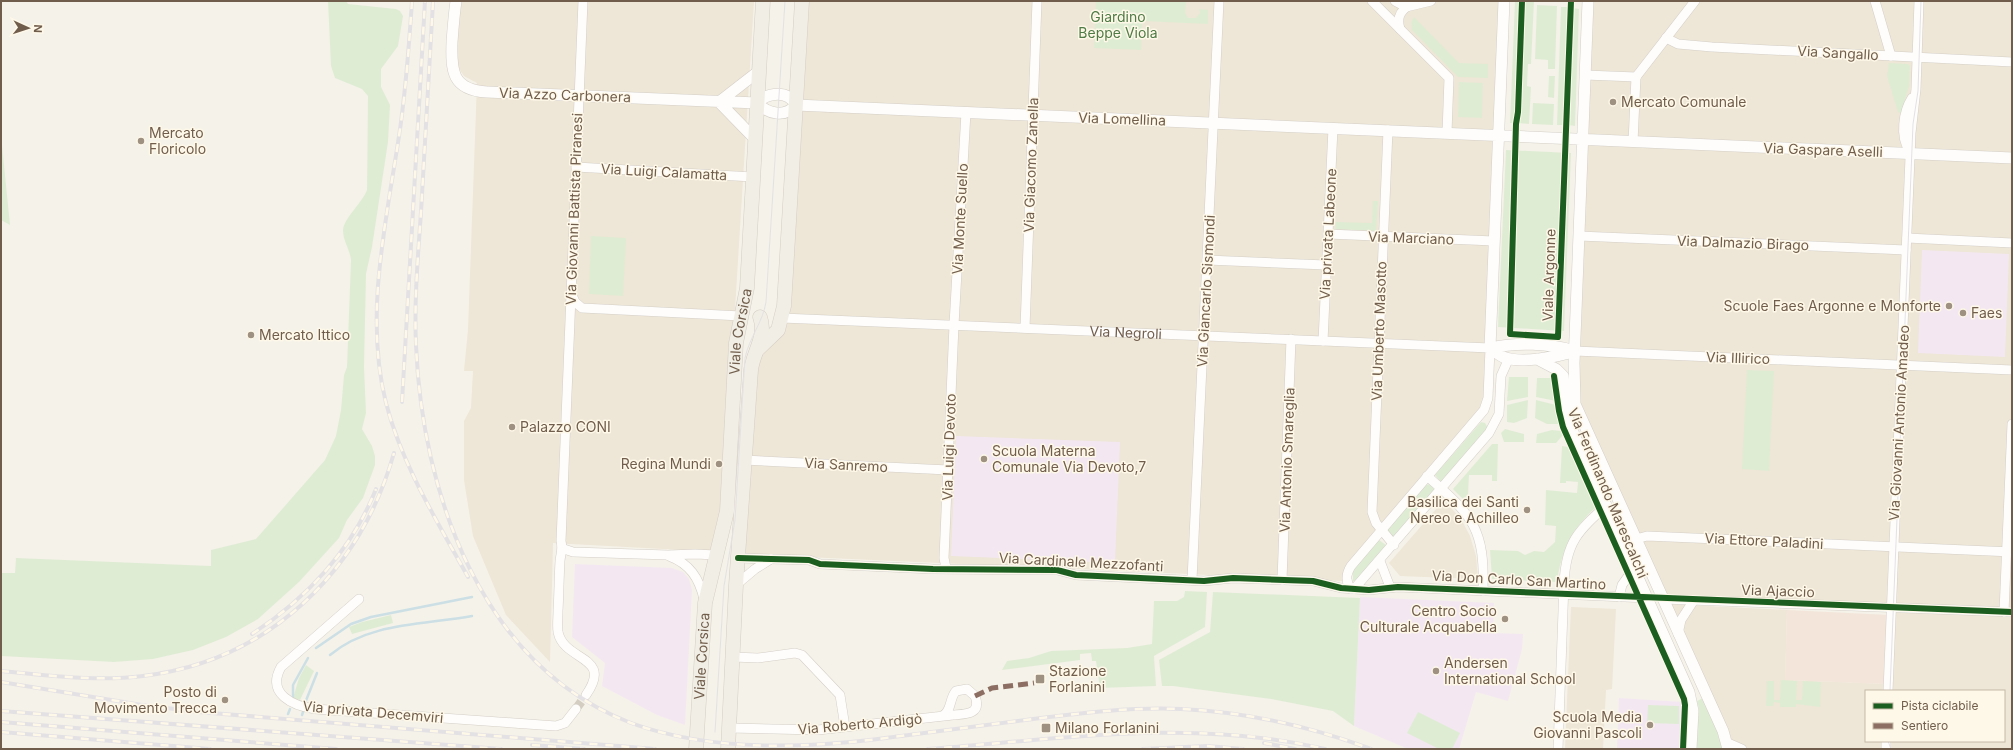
<svg xmlns="http://www.w3.org/2000/svg" width="2013" height="750" font-family="Inter,sans-serif">
  <rect width="100%" height="100%" fill="#f5f2e9"/>
  <path fill="#eee6d6" d="M459,1H754L720,552L553,543L550,662L506,615L473,536L464,480V421L471,408L473,371H464L468,330L477,83L464,76L458,67L456,59Z
    M805,1H1501L1496,133L799,103Z
    M1591,1H2012V154L1586,137Z
    M799,107L1496,136L1486,404L1344,581L741,554L753,361L775,338Z
    M1585,140L1908,154L1889,606L1663,595L1577,403Z
    M1911,154L2012,159V549L1895,545Z
    M1444,500L1461,519L1470,536L1476,556L1478,579L1400,576L1389,563Z
    M1895,547L2012,552V749H1886V741H2004V691H1889Z
    M1667,604L1787,610L1785,680L1886,684V691H1866V741H1884V749H1730Z
    M1571,607L1616,609L1612,689L1606,690L1603,749H1565Z"/>
  <path fill="#f3e5d9" d="M1787,610L1889,615L1886,684L1785,680Z"/>
  <path fill="#f3e8f1" d="M1922,250L2009,254L2005,357L1918,353Z
    M956,436L1120,442L1115,563L951,556Z
    M575,564L672,568L683,572L689,579L692,590L685,725L657,715L602,686L605,663L572,637Z
    M1360,597L1494,603L1493,633L1523,634L1522,649L1508,701L1476,692L1459,749H1408L1354,726Z
    M1619,698L1683,702L1680,749H1617Z"/>
  <path fill="#dfecd4" d="M328,1H346L348,4L396,9L400,11L403,16L398,46L381,69V87L390,105L388,142L372,247L366,274L364,367L366,413L362,429L372,446L375,456V465L363,498L347,520L339,538L299,582L258,619L226,637L193,650L153,659L114,662L1,656V573H15L16,558L211,566V550L256,539L325,460L336,436L341,410L344,375L347,367L351,260C350,250 343,241 343,230C344,218 362,203 367,190L368,96L362,89L335,78L331,66Z
    M1096,1H1186L1185,13L1188,18H1196L1200,13L1199,9L1208,10V24L1142,21L1141,50L1094,48Z
    M1515,1H1521L1517,112L1515,123H1510Z
    M1524,1H1534L1531,64H1528L1527,86L1531,87L1529,124L1518,123L1520,112Z
    M1537,5L1557,6L1555,69H1548V60L1535,59Z
    M1561,7H1570L1566,125H1557Z
    M1573,8L1579,9L1575,126L1569,125Z
    M1414,17L1459,63L1488,64V78L1458,77L1412,30L1411,23Z
    M1889,63L1908,64L1910,66L1909,86L1901,113L1898,112L1887,76Z
    M1549,76H1555L1554,98L1548,97Z
    M1459,82L1483,83L1482,118L1458,117Z
    M1533,103L1554,104L1553,125L1532,124Z
    M1,135L10,225L1,220Z
    M1506,150L1571,153L1564,331L1498,327Z
    M1373,201H1378L1376,231L1335,229L1336,222L1372,223Z
    M591,236L626,238L623,296L589,294Z
    M1747,370L1774,371L1769,471L1742,469Z
    M1509,377H1528V397L1507,401Z
    M1537,378H1553L1556,401L1536,397Z
    M1528,400L1527,418L1514,423L1507,422V405Z
    M1536,400L1556,405L1560,424H1547L1535,418Z
    M1481,422L1485,423L1488,428L1441,482L1435,475Z
    M1505,429L1524,434V442H1504L1501,433Z
    M1552,430L1561,431L1563,435L1556,443H1536L1537,434Z
    M1492,444H1498L1497,481H1492V475H1469L1468,495L1463,499L1453,489Z
    M1562,446L1568,447L1595,508C1573,528 1561,552 1557,582L1492,579L1490,550L1518,551L1525,555L1534,551L1544,552L1555,542L1556,526L1545,525L1546,490L1577,493L1578,482L1566,481V483H1560Z
    M1430,484L1435,490L1395,538L1387,534V530L1426,485Z
    M1379,540L1386,545L1358,580L1353,581V570Z
    M1185,591L1207,592L1205,627L1154,656L1156,686L1100,688L1096,661H1092L1091,653L1080,654V660L1002,670L1007,661L1029,658L1051,651L1127,648L1152,644L1154,601H1177L1184,597Z
    M1213,592L1360,598L1354,726L1333,711L1271,699L1173,686H1162L1159,660L1210,632Z
    M391,615L393,623L352,634L349,627L362,622Z
    M306,665L314,671L300,700L293,698L299,678Z
    M1781,680L1797,681L1796,700H1802L1803,681L1821,682L1820,707L1796,704V707H1780V703L1774,702L1773,706H1766L1767,681H1774V700H1780Z
    M1703,698L1719,732L1722,749H1696L1699,709L1697,701Z
    M1648,705L1679,706V724L1647,723Z
    M1418,712L1460,733L1452,749H1439L1407,733Z"/>
  <g fill="none" stroke-linecap="round" stroke-linejoin="round">
    <path stroke="#cbdfe5" stroke-width="2.5" d="M316,648L351,624L371,617L472,597
      M330,655C369,622 424,625 472,616
      M293,699V685L308,658
      M305,703L317,673
      M288,714L290,709
      M302,715L303,712"/>
    <path stroke="#d4cdc2" stroke-width="9" stroke-dasharray="9 4.5" stroke-linecap="butt" d="M576,709L586,695"/>
    <defs>
      <g id="minor">
        <path d="M583,1L561,541C563,549 561,552 560,561C559,578 559,594 558,611C558,618 557,626 558,632C564,662 614,655 586,695"/>
        <path d="M1372,1L1449,78L1447,133"/>
        <path d="M1395,1L1406,7L1431,1"/>
        <path d="M1875,1L1891,56"/>
        <path d="M1400,29C1397,19 1399,12 1408,6"/>
        <path d="M1666,38L1678,44L1712,47L2012,62"/>
        <path d="M1585,75L1636,77"/>
        <path d="M1636,77L1695,1"/>
        <path d="M1388,130L1372,512L1376,523L1394,545"/>
        <path d="M1633,142L1636,77"/>
        <path d="M1909,150C1900,136 1903,112 1912,98"/>
        <path d="M576,167L753,177"/>
        <path d="M1328,234L1494,241"/>
        <path d="M1579,236L1906,250"/>
        <path d="M1907,238L2012,243"/>
        <path d="M1207,260L1326,265"/>
        <path d="M572,295L575,302L582,308L741,316"/>
        <path id="s1" d="M782,318L1490,348L1488,398L1484,410L1351,566C1346,574 1345,581 1351,589"/>
        <path d="M1025,328L1037,1"/>
        <path d="M1323,341L1333,128"/>
        <path d="M1575,351L2012,370"/>
        <path d="M744,460L948,470"/>
        <path d="M1427,476C1473,516 1485,528 1483,591"/>
        <path d="M1636,539L1647,536L2012,552"/>
        <path d="M564,549L573,552L668,555L695,554L716,555"/>
        <path d="M669,556C690,564 699,578 704,599"/>
        <path d="M738,558L809,560L820,564L933,569L1057,570L1076,575L1204,581L1233,578L1313,581L1341,588L1369,590L1398,587L1648,598"/>
        <path d="M1380,561L1390,587"/>
        <path d="M946,568L944,558L954,325L966,112"/>
        <path d="M1192,580L1219,1"/>
        <path d="M1282,580L1291,339"/>
        <path d="M736,585L755,569L771,559"/>
        <path d="M1354,589L1489,433L1499,414L1501,376L1509,358"/>
        <path d="M1619,597L1622,585L1634,568"/>
        <path d="M359,599L281,667C266,694 293,706 315,709L556,726L565,723L576,709"/>
        <path d="M1663,599L2012,612"/>
        <path d="M2004,612L2012,424"/>
        <path d="M1678,634L1681,620L1694,600"/>
        <path d="M733,657L758,658L795,653L802,655L840,695L845,727"/>
        <path d="M1888,691L1911,133L1916,89L1919,1"/>
        <path d="M729,728L818,730L953,715C965,714 982,715 975,696L967,689L956,691C949,698 952,712 942,716"/>
        <path d="M1726,742L1742,749"/>
        <path d="M1558,749L1564,583C1566,542 1578,531 1607,505"/>
        <path d="M1886,749V741"/>
      </g>
      <path id="tertiary" d="M456,1C454,15 453,28 452,42C451,71 452,90 487,92L757,103
        M1588,1L1574,363L1575,404L1723,731L1728,749
        M719,102L755,139
        M719,102L759,71
        M757,103C768,114 785,118 796,105L2012,158
        M757,103C768,92 788,90 796,105
        M1490,348L1504,1
        M1490,348C1494,351 1499,355 1503,357C1521,364 1557,357 1575,351
        M1490,348C1517,342 1549,343 1575,351
        M1537,359L1556,369L1563,376L1568,421L1689,692L1693,711L1691,749"/>
      <g id="primary">
        <path d="M757,350L778,330L784,306L802,1"/>
        <path id="s2" d="M696,749L705,603L727,511L736,343L747,288L763,1"/>
        <path d="M728,749L736,585L751,370C753,352 767,336 760,317"/>
      </g>
    </defs>
    <use href="#minor" stroke="#d4cfc7" stroke-width="10"/>
    <use href="#tertiary" stroke="#d4cfc7" stroke-width="12"/>
    <use href="#primary" stroke="#d4cdc5" stroke-width="15"/>
    <use href="#minor" stroke="#fefdfc" stroke-width="9"/>
    <use href="#tertiary" stroke="#fefdfc" stroke-width="11"/>
    <use href="#primary" stroke="#f1eee5" stroke-width="14"/>
    <path stroke="#e4e1e4" stroke-width="1" d="M1890,691L1913,124L1918,91L1921,1
      M715,732L724,586L735,520L745,358C749,338 763,322 766,302L785,1
      M1888,741L1891,749"/>
    <defs>
      <path id="rail" d="M412,1C409,46 406,91 399,136C386,223 364,316 386,403C402,465 437,521 468,577
        M433,2C429,72 425,142 421,212C418,256 414,301 416,345C422,493 481,666 631,723C705,750 792,749 870,740C924,733 979,726 1033,719C1082,713 1131,707 1181,709C1246,712 1309,726 1371,749
        M402,402L425,1
        M252,634C306,599 352,550 376,489
        M1,671C48,675 96,682 143,676C269,661 360,572 394,453
        M1,682L142,705L199,712L655,749
        M1,711L501,749
        M1,722L336,749
        M1,732L210,749
        M1264,743L1295,749
        M532,745L584,749
        M928,749C1062,739 1193,718 1325,749
        M1143,749L1207,746L1243,749"/>
    </defs>
    <use href="#rail" stroke="#e4e1e4" stroke-width="4"/>
    <use href="#rail" stroke="#fef8e9" stroke-width="2.5" stroke-dasharray="8" stroke-linecap="butt"/>
    <path stroke="#8d6e63" stroke-width="5" stroke-dasharray="10 5" stroke-linecap="butt" d="M975,696L992,688L1034,683"/>
    <defs>
      <path id="cycleway" d="M1522,1L1518,112L1516,124L1510,334L1558,337L1571,1
        M1554,376L1559,411L1563,427L1684,699L1685,705L1683,749
        M738,558L809,560L820,564L933,569L1057,570L1076,575L1204,581L1233,578L1313,581L1341,588L1369,590L1398,587L2012,612"/>
    </defs>
    <use href="#cycleway" stroke="#fef8e9" stroke-width="8"/>
    <use href="#cycleway" stroke="#1b5e20" stroke-width="6"/>
  </g>
  <g fill="#9f9182" stroke="#fef8e9" stroke-width="1.5">
    <circle cx="1613" cy="102" r="4"/>
    <circle cx="141" cy="141" r="4"/>
    <circle cx="1949" cy="306" r="4"/>
    <circle cx="1963" cy="313" r="4"/>
    <circle cx="251" cy="335" r="4"/>
    <circle cx="512" cy="427" r="4"/>
    <circle cx="984" cy="459" r="4"/>
    <circle cx="719" cy="464" r="4"/>
    <circle cx="1527" cy="510" r="4"/>
    <circle cx="1505" cy="619" r="4"/>
    <circle cx="1436" cy="671" r="4"/>
    <rect x="1035" y="674" width="10" height="10" rx="2"/>
    <circle cx="225" cy="700" r="4"/>
    <circle cx="1650" cy="725" r="4"/>
    <rect x="1041" y="723" width="10" height="10" rx="2"/>
  </g>
  <g text-anchor="middle" stroke-width="3" stroke-linejoin="round" paint-order="stroke">
    <g font-size="14" fill="#4f7c46" stroke="#fef8e9">
      <text x="1118" y="22">Giardino<tspan x="1118" dy="16">Beppe Viola</tspan></text>
    </g>
    <g font-size="14" fill="#715d4b" stroke="#fef8e9">
      <text transform="translate(1838 53) rotate(3)" y="5">Via Sangallo</text>
      <text transform="translate(565 95) rotate(2)" y="5">Via Azzo Carbonera</text>
      <text transform="translate(1122 119) rotate(2)" y="5">Via Lomellina</text>
      <text transform="translate(1823 150) rotate(2)" y="5">Via Gaspare Aselli</text>
      <text transform="translate(1031 165) rotate(-88)" y="5">Via Giacomo Zanella</text>
      <text transform="translate(664 172) rotate(3)" y="5">Via Luigi Calamatta</text>
      <text transform="translate(574 209) rotate(-88)" y="5">Via Giovanni Battista Piranesi</text>
      <text transform="translate(960 219) rotate(-87)" y="5">Via Monte Suello</text>
      <text transform="translate(1328 234) rotate(-87)" y="5">Via privata Labeone</text>
      <text transform="translate(1411 238) rotate(2)" y="5">Via Marciano</text>
      <text transform="translate(1743 243) rotate(2)" y="5">Via Dalmazio Birago</text>
      <text transform="translate(1549 275) rotate(-88)" y="5">Viale Argonne</text>
      <text transform="translate(1206 291) rotate(-87)" y="5">Via Giancarlo Sismondi</text>
      <text transform="translate(1379 331) rotate(-88)" y="5">Via Umberto Masotto</text>
      <text dy="5" stroke="none"><textPath href="#s2" startOffset="421">Viale Corsica</textPath></text>
      <text dy="5" stroke="none"><textPath href="#s1" startOffset="344">Via Negroli</textPath></text>
      <text transform="translate(1738 358) rotate(2)" y="5">Via Illirico</text>
      <text transform="translate(1899 423) rotate(-87)" y="5">Via Giovanni Antonio Amadeo</text>
      <text transform="translate(949 447) rotate(-88)" y="5">Via Luigi Devoto</text>
      <text transform="translate(1287 460) rotate(-88)" y="5">Via Antonio Smareglia</text>
      <text transform="translate(846 465) rotate(3)" y="5">Via Sanremo</text>
      <text transform="translate(1608 493) rotate(67)" y="5">Via Ferdinando Marescalchi</text>
      <text transform="translate(1764 541) rotate(3)" y="5">Via Ettore Paladini</text>
      <text transform="translate(1081 562) rotate(3)" y="5">Via Cardinale Mezzofanti</text>
      <text transform="translate(1519 580) rotate(3)" y="5">Via Don Carlo San Martino</text>
      <text transform="translate(1778 591) rotate(2)" y="5">Via Ajaccio</text>
      <text dy="5" stroke="none"><textPath href="#s2" startOffset="93">Viale Corsica</textPath></text>
      <text transform="translate(373 712) rotate(5)" y="5">Via privata Decemviri</text>
      <text transform="translate(860 724) rotate(-5)" y="5">Via Roberto Ardigò</text>
    </g>
    <g font-size="14" fill="#715d4b" stroke="#fef8e9" text-anchor="start">
      <text x="1621" y="107">Mercato Comunale</text>
      <text x="149" y="138">Mercato<tspan x="149" dy="16">Floricolo</tspan></text>
      <text x="1941" y="311" text-anchor="end">Scuole Faes Argonne e Monforte</text>
      <text x="1971" y="318">Faes</text>
      <text x="259" y="340">Mercato Ittico</text>
      <text x="520" y="432">Palazzo CONI</text>
      <text x="992" y="456">Scuola Materna<tspan x="992" dy="16">Comunale Via Devoto,7</tspan></text>
      <text x="711" y="469" text-anchor="end">Regina Mundi</text>
      <text x="1519" y="507" text-anchor="end">Basilica dei Santi<tspan x="1519" dy="16">Nereo e Achilleo</tspan></text>
      <text x="1497" y="616" text-anchor="end">Centro Socio<tspan x="1497" dy="16">Culturale Acquabella</tspan></text>
      <text x="1444" y="668">Andersen<tspan x="1444" dy="16">International School</tspan></text>
      <text x="1049" y="676">Stazione<tspan x="1049" dy="16">Forlanini</tspan></text>
      <text x="217" y="697" text-anchor="end">Posto di<tspan x="217" dy="16">Movimento Trecca</tspan></text>
      <text x="1642" y="722" text-anchor="end">Scuola Media<tspan x="1642" dy="16">Giovanni Pascoli</tspan></text>
      <text x="1055" y="733">Milano Forlanini</text>
    </g>
  </g>
  <rect width="2013" height="750" fill="none" stroke="#715d4b" stroke-width="4"/>
  <rect x="1865" y="690" width="140" height="52" fill="#fef8e9" stroke="#c6baaa"/>
  <rect x="1873" y="703" width="20" height="6" fill="#1b5e20" stroke="#c6baaa"/>
  <text x="1901" y="710" font-size="12" fill="#715d4b">Pista ciclabile</text>
  <rect x="1873" y="723" width="20" height="6" fill="#8d6e63" stroke="#c6baaa"/>
  <text x="1901" y="730" font-size="12" fill="#715d4b">Sentiero</text>
  <g transform="translate(28 28) rotate(93)" stroke="#fef8e9" stroke-width="3" paint-order="stroke">
  <path d="M0-3L7 15L0 10L-7 15Z" fill="#715d4b"/>
  <text y="-6" font-size="11" font-weight="bold" text-anchor="middle" fill="#715d4b">N</text>
  </g>
</svg>
